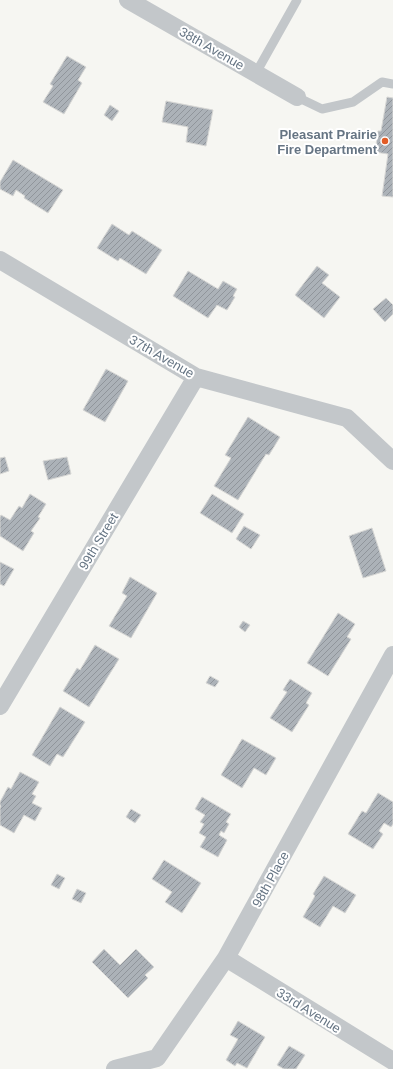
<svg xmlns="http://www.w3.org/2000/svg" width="393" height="1069" font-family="Arial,sans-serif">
  <defs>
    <pattern id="building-hatch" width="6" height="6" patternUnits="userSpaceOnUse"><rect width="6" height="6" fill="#acb2b8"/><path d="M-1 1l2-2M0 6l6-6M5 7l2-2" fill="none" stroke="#90959b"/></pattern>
  </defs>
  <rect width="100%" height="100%" fill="#f6f6f2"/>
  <path fill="url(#building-hatch)" stroke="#d7d7d5" d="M67,56L86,67L78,80L82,83L64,114L43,102L53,86L50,84Z
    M387,97L393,98V197L382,196L388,154L375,152L378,131H381Z
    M166,101L213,110L206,146L186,142L188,127L162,122Z
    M110,105L119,111L112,121L104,115Z
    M13,160L63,190L48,213L24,198L25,196L16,190L13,196L0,189V182Z
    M112,224L129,235L132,231L162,250L146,274L120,258L118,261L97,248Z
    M317,266L329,275L322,283L340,297L324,318L295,295Z
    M188,271L218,289L223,281L237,289L233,296L235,297L227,310L217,305L208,318L173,296Z
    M386,298L393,305V314L385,322L373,309Z
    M106,369L128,381L105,422L83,410Z
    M248,417L280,437L269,455L266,454L238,500L214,486L231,458L225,455Z
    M5,457L9,471L0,474V458Z
    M67,457L71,474L48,480L43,461Z
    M30,494L46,504L38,517L40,518L31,531L34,533L23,551L0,536V517L1,515L10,520L19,506L22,508Z
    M212,494L244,514L232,533L200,513Z
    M244,526L260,535L251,549L236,539Z
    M372,528L386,571L363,578L349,536Z
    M0,562L14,569L4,586L0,584Z
    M130,577L157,593L131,638L109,626L127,596L122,593Z
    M338,613L355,624L347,637L351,639L328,676L307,663Z
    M243,621L250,625L245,632L239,627Z
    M95,645L119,659L89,707L63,691L77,668L80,670Z
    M210,676L219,681L215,687L206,683Z
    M290,679L312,693L306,703L309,705L292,732L270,718L287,692L283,690Z
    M60,707L85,722L63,757L57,754L50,766L32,755Z
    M242,739L276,758L266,775L254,768L242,788L221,775Z
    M20,772L39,782L32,794L36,796L32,803L42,808L35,821L24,815L14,833L0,825V808L1,806L0,805V802L8,787L11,789Z
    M378,793L393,802V824L391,827L384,823L379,831L383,834L373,849L348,834L362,811L366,813Z
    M202,797L231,814L226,822L229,824L224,833L221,831L219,835L227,840L218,857L200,847L206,837L199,833L204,824L200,822L205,815L195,809Z
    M131,809L141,815L135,823L126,817Z
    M164,860L201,883L182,913L165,902L172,892L152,879Z
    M57,874L65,878L59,889L51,885Z
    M324,876L356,895L345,913L333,906L320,927L303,917L315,896L313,894Z
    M77,889L86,893L81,903L72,899Z
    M104,949L120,965L136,949L154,967L145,975L148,978L128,998L92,962Z
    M238,1021L265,1037L247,1068L237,1063L235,1066L226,1060L238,1039L230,1035Z
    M289,1046L305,1055L296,1069H284L277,1065Z"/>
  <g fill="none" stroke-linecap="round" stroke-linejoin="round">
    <path stroke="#c3c7ca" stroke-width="9" d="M256,73L297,0
      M297,97L322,109L353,102L382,82L393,84"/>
    <path stroke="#c3c7ca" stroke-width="18" d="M128,0L297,97
      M0,260L196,377L347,418L393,461
      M0,706L196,377
      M226,958L393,1061
      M115,1069L157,1058L226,958L393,655"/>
  </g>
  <circle fill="#e25c26" stroke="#fff" stroke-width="1.5" cx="385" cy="141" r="4"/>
  <g text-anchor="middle" stroke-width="4" stroke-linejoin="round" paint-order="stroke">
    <g font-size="13" fill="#657483" stroke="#fff">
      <text transform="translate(212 48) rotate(30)" y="5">38th Avenue</text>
      <text transform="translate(162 356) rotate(30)" y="5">37th Avenue</text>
      <text transform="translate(98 541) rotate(-59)" y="5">99th Street</text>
      <text transform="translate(270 879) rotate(-61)" y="5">98th Place</text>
      <text transform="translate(309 1010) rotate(32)" y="5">33rd Avenue</text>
    </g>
    <g font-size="13" font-weight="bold" fill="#657483" stroke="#fff" text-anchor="end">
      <text x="377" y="139">Pleasant Prairie<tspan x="377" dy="15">Fire Department</tspan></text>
    </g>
  </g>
</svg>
